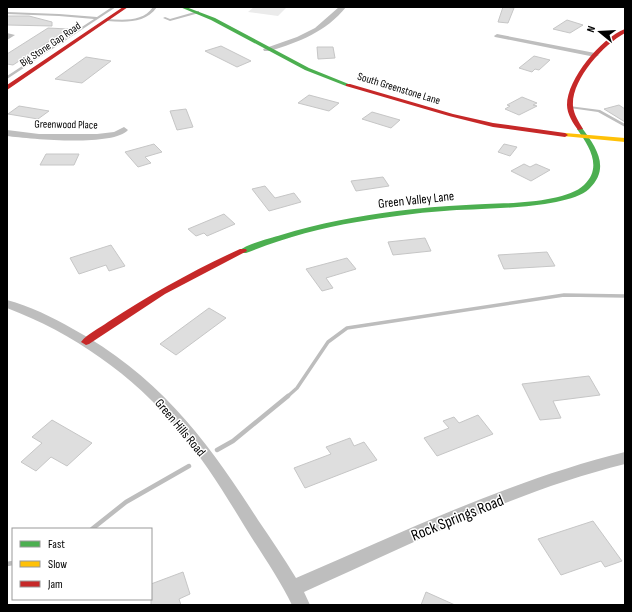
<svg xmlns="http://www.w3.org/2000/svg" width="632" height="612" font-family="'Sofia Sans Condensed',sans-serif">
  <rect width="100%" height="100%" fill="#fff"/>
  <path fill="#ebebeb" d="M254,7L286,8L278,16L248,12Z"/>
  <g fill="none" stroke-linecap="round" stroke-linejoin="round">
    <path stroke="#bdbdbd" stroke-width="3.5" d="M287,397L297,388L328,342L347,328L564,295L625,296"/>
    <path stroke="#bdbdbd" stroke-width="4.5" d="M217,450L233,441L288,396
      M92,529L126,502L189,466
      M7,564L13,563"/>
  </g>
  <path fill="#dedede" stroke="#c6c6c6" d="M503,7L514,8L508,23L498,22Z
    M7,16H29L52,22V26L7,25Z
    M567,20L583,25L570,33L553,29Z
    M48,28L68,29L13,65L7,64V54Z
    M221,46L251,61L237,67L205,51Z
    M317,47H333L335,58L318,59Z
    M534,56L550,60L539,70L535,69L532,72L519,68Z
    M86,57L111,61L82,83L55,79Z
    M309,95L339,103L329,111L298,103Z
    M522,97L537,103L533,105L537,106L519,115L505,109L510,106L507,105Z
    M619,105L625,109V122L604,109Z
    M19,106L49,111L38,119L8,114Z
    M186,109L193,127L177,130L170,111Z
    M372,112L400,120L391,128L362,119Z
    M154,144L162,152L145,157L151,163L138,167L125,152Z
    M504,144L517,147L510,156L498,152Z
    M46,154H79L74,165H40Z
    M524,164L530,167L536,164L550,170L531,181L511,171Z
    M383,177L389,186L356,191L351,181Z
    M265,186L275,198L294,193L301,202L269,211L252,189Z
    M224,214L235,224L207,236L204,233L196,236L188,229Z
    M425,238L431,251L393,255L388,242Z
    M111,245L125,266L109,271L106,265L79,274L70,258Z
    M547,252L555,266L504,269L498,255Z
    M347,258L356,269L326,278L333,288L322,291L306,269Z
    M209,308L226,318L176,355L160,344Z
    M589,376L600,395L553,401L561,418L540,420L522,384Z
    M478,415L493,434L437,456L424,438L449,428L443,421L454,417L459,423Z
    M52,420L92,443L67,466L51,457L36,471L21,462L42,443L32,437Z
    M350,438L354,446L364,442L377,460L305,488L294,468L331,454L326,447Z
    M593,521L622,561L605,567L601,561L561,575L538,539Z
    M183,572L190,594L179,599L181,605H151V584Z
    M426,592L455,605H421Z"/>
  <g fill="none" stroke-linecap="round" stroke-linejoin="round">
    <path fill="#bebebe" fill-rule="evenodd" d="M112,7H116L7,79V76L94,19L59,16L7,14V12L59,14L97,17Z
      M153,7H157C145,24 125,22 107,21L105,20L107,19C123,20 143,22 153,7Z
      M198,11H199V13L170,21L163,18L165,17L170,19Z
      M569,106L600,110L625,124V127L598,112L570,108L568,107Z"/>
    <path fill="#bebebe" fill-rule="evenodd" d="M339,7H346C326,32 299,42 270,51H264L263,49L297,37L315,28Z
      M7,33L15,35L7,40Z
      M497,34L595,53L599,55L595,57L495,37L494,36Z
      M124,127L128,130C113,147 30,139 7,136V130L39,134H97L114,132Z
      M7,300C30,306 52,317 73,329C159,376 207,440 258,520C271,539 284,558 296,578C403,532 511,480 625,452V464C515,491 407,546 304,592L310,605H292C279,578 261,553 245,527C225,494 204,460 178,429C133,375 73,333 7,308Z"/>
    <path fill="#4caf50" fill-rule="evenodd" d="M180,7H186L215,18L309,68L351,85L346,86L305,70L211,20Z
      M580,127L582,128C596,147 611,168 589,189C566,210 477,208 444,211C415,213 386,217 357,222C319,228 282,239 246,253H240L239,251C246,244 271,238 281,235C319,223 358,216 397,211C420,208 443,206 466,205C495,203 563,205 584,185C603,167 589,146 577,129Z"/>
    <path fill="#ffc107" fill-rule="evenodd" d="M565,133L625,138V142L563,136V134Z"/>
    <path fill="#c62828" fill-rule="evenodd" d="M123,7H128L7,90V85Z
      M625,29V33C603,45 571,80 573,106C574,115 579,122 583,129L578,130C573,123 567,114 567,105C567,79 601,38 625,29Z
      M346,84H350L453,114L493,123L565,133L568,135L565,137L493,127L449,116L346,86Z
      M240,249H246L247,251L165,294L89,344L86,345L81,342C87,334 100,328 108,322C151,294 194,270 240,249Z"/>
  </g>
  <g text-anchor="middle" stroke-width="3" stroke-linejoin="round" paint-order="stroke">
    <g font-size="11" fill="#000" stroke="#fff">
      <text transform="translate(50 44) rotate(-34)" y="4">Big Stone Gap Road</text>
      <text transform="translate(399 88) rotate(17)" y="4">South Greenstone Lane</text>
      <text transform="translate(66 124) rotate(1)" y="4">Greenwood Place</text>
    </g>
    <g font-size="13" fill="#000" stroke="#fff">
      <text transform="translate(416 199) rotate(-6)" y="5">Green Valley Lane</text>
      <text transform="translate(181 427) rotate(50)" y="5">Green Hills Road</text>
    </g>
    <g font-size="16" fill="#000" stroke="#fff">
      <text transform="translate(457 517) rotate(-22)" y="6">Rock Springs Road</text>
    </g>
  </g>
  <rect width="632" height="612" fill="none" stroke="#000000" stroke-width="16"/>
  <rect x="12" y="528" width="140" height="72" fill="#ffffff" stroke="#999999"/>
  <rect x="20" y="541" width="20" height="6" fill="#4caf50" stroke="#999999"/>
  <text x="48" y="548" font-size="12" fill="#000000">Fast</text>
  <rect x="20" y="561" width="20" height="6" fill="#ffc107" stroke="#999999"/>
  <text x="48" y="568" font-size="12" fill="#000000">Slow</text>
  <rect x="20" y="581" width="20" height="6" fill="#c62828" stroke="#999999"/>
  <text x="48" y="588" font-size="12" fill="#000000">Jam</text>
  <g transform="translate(600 32) rotate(288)" stroke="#ffffff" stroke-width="3" paint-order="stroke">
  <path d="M0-3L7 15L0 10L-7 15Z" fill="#000000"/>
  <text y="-6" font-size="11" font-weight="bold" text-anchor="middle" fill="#000000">N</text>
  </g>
</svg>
